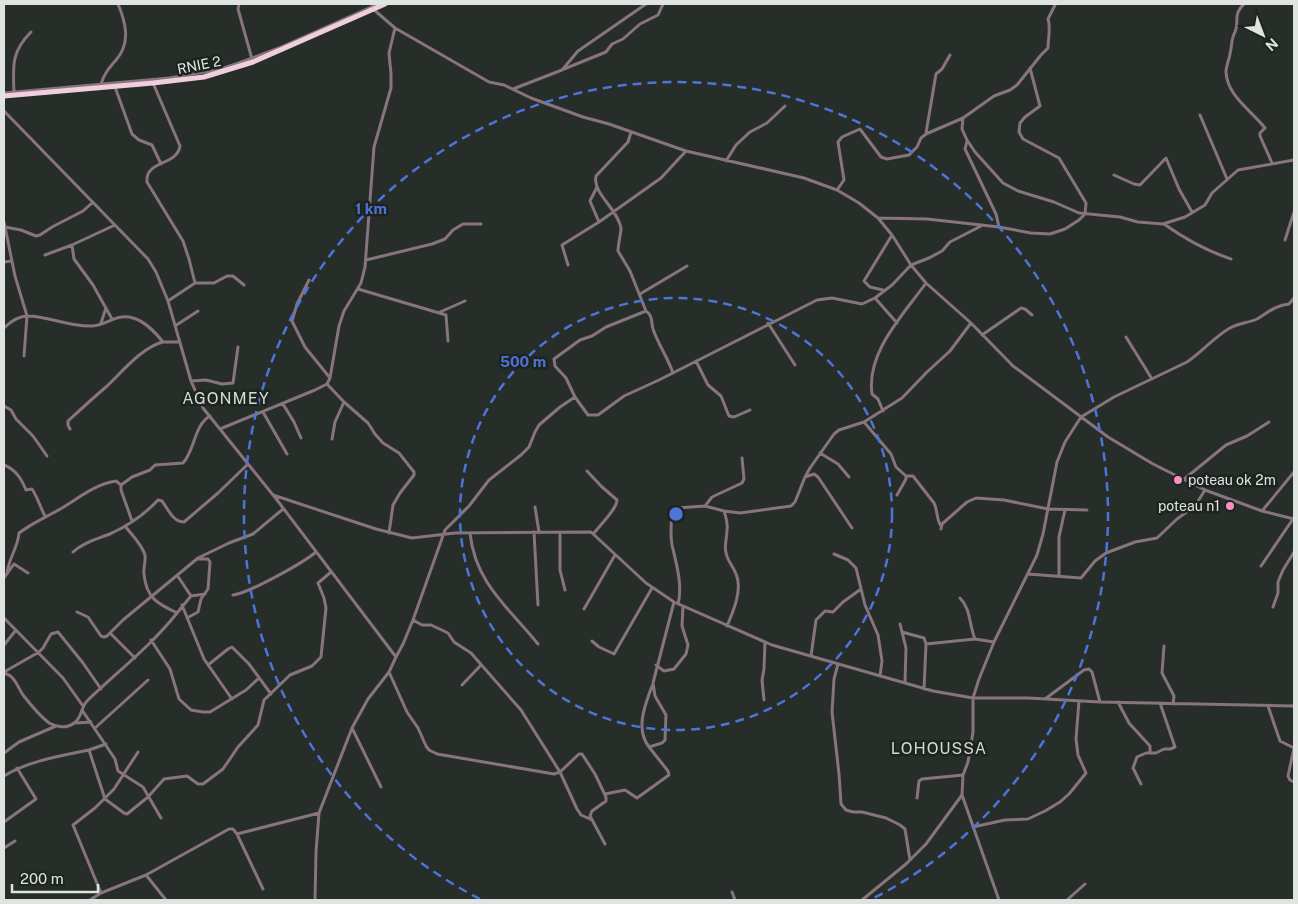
<svg xmlns="http://www.w3.org/2000/svg" width="1298" height="904" font-family="'Public Sans',sans-serif">
  <rect width="100%" height="100%" fill="#272e29"/>
  <g fill="none" stroke-linecap="round" stroke-linejoin="round">
    <path stroke="#87747d" stroke-width="3" d="M239,4L238,9L252,59
      M372,4L373,9L395,28L489,82L504,85L531,98L583,117L609,124L686,151L804,178L837,190L859,203L878,218L892,235L911,265L926,283L971,323L1013,366L1108,437L1153,464L1205,490L1262,511L1294,519
      M1244,4C1232,16 1240,20 1235,32C1231,39 1232,46 1230,54C1229,60 1226,66 1226,72C1227,96 1252,111 1265,128L1260,133V136L1272,163
      M564,69L606,52L612,44L623,39L640,24L658,15L663,4
      M153,83L180,146C177,166 145,160 147,182L183,241L189,259L195,283
      M101,84C104,74 109,68 116,60C131,43 126,23 118,4
      M115,87L132,134L139,140L152,145L161,164
      M513,89L562,70L578,51L646,4
      M4,93L169,78L217,70L236,64L279,48L378,4
      M14,93C13,66 11,52 31,32
      M4,111L148,259L156,272L168,301L191,381L203,408L273,495L376,529L412,538L455,533L591,532L646,583L674,602L772,645L933,691L973,698H1028L1100,702L1294,706
      M1200,115L1227,179
      M963,118L962,129L967,140L975,152L1003,183L1018,191L1054,202L1079,213L1120,217L1138,222L1163,224L1185,217L1205,205L1212,193L1238,170L1294,160
      M631,132L628,142L596,176C592,193 618,209 621,228C621,234 618,244 618,251L630,271L646,311C653,316 651,322 653,329C658,344 668,358 673,373
      M926,133L936,74L942,69L950,55
      M967,141L965,149L996,214L999,227
      M726,161L736,145L750,132L767,123L785,106
      M1114,175L1134,184L1140,185L1166,158L1179,189L1192,212
      M597,187L590,201L599,222
      M837,190L844,180L838,142L842,137L860,129L881,157L887,159L909,155L917,147L921,138L926,134L963,118L994,96L1010,90L1017,85L1041,55L1048,48C1048,39 1051,27 1048,19L1055,5L1054,4
      M878,218L927,219L999,227L1031,233L1050,234L1065,229L1079,220L1085,214L1086,203L1059,158L1023,139L1019,132L1020,123L1025,117L1040,106L1030,68
      M4,222L15,276L27,316L24,356
      M1164,224C1185,239 1207,251 1231,259
      M5,227L21,230L36,236L40,235L52,227L83,211L93,202
      M1285,240L1294,212
      M72,245L74,259L93,285L112,319
      M45,255L72,245L115,225
      M366,260L432,244L445,239L453,230L463,224H481
      M4,262L12,261
      M568,265L562,245L599,222L661,178L686,151
      M309,280L297,304L292,321L305,347L330,378
      M358,289L446,315L448,341
      M883,290L870,287L864,281L892,235
      M640,294L687,266
      M875,298L897,323
      M168,301L195,283H214L227,276H233L244,285
      M646,311L606,327L592,336L580,340L554,359L555,366L566,378L575,397L588,415H598L624,396L659,380L817,300L832,298L862,304L875,298L892,285L911,265L929,258L942,251L950,242L983,225
      M440,312L465,301
      M101,323L106,308
      M768,323L795,365
      M175,326L198,311
      M4,328C10,322 19,316 28,316C48,316 69,327 92,326C107,325 117,313 133,318C144,321 156,333 163,342H180
      M982,335L1021,308L1025,309L1032,315
      M1126,337L1152,379
      M696,361L708,385L721,396L729,416L734,417L750,410
      M191,381L206,380L222,384L233,383L238,347
      M327,384L344,402L368,423L375,434L383,443L399,453L414,472V475L400,493L393,505L389,533
      M283,404L294,422L301,438
      M4,406L11,410L16,419L33,436L47,456
      M883,411L878,399L872,394C866,352 904,314 926,283
      M263,412L287,454
      M864,422L891,454L896,467L906,476V479L897,495
      M70,429L68,425V421C81,409 93,398 106,387C121,373 142,347 163,342
      M220,429L315,390L327,384L330,378L339,326L344,311L361,283L365,267L374,147L391,88V74L389,53L395,28
      M332,439L335,422L344,402
      M820,453L838,464L849,477
      M4,465C16,470 21,478 26,490L32,489C38,498 40,507 45,516
      M587,471L601,486L617,500C617,509 600,525 594,533
      M906,476H913L934,503C938,511 936,519 941,526
      M805,477L810,468L834,434L839,430L864,422L902,398L927,372L950,351L971,323
      M1183,480L1226,445L1247,436L1269,422
      M274,496L396,657L389,672L368,699L352,728L319,813L316,852L315,900
      M705,506L712,497L742,483L744,479L742,458
      M535,507L539,532
      M724,511L740,513L791,506L795,502L805,477L814,474L818,477L852,528
      M1262,511L1294,472
      M132,521L121,490V485L132,477L150,470L155,465L183,463C195,450 194,425 210,416
      M941,529L942,524L967,502L976,498L1004,500L1048,509L1087,510
      M534,532L538,605
      M560,532V570L565,590
      M470,533C475,583 509,608 538,644
      M73,552C84,542 98,539 112,533C129,525 145,514 158,500L162,501C168,509 173,522 184,522L218,493L248,464
      M834,554L848,560L856,568L865,605L878,635L882,661L880,676
      M1261,566L1293,519
      M7,574C8,559 18,548 19,533C31,524 40,520 53,513C73,503 93,484 116,481L121,485
      M1028,574L1081,578L1095,561L1106,553L1135,542L1157,538L1177,519L1195,506L1205,490
      M177,575L191,596
      M1059,576V537L1065,510
      M4,578L14,564L28,573
      M233,595C249,593 303,563 316,552
      M960,598C971,609 969,625 975,639
      M678,604C683,586 676,562 672,545C670,534 671,524 672,513L677,508L705,506L724,511C726,517 728,524 727,530C727,538 724,545 726,553C728,562 733,566 736,574C743,589 733,612 727,626
      M182,605L204,659L232,699
      M1273,607L1278,593V582L1283,570L1294,552
      M584,609L615,555
      M77,612L88,617L101,636L104,637L107,636L123,620L198,558L229,543L253,534L283,509
      M177,613L191,596L205,594
      M4,618L63,678L83,706
      M187,618L198,612L201,599L208,589L210,562L208,559H198
      M413,620L422,625H431L448,633L454,642L471,653L521,710L560,772L577,809L581,815L592,820
      M900,624L906,648L905,683
      M902,632L924,638L926,644
      M110,633L135,658
      M151,640L170,669L179,699L191,710L203,712H210L246,690L259,678
      M592,641L599,647L614,654L652,588
      M4,645L16,630
      M1164,646L1162,673L1174,696L1173,704
      M811,656L816,620L825,611L833,612L843,602L861,589
      M396,657L403,644L413,620L445,530L469,506L489,480L521,455L529,447L535,432L539,425L560,407L575,397
      M838,664L834,679L832,712L839,774L841,804L846,810L853,812H862L886,818L900,825L905,829L910,860
      M208,665L228,649L232,647L249,664L271,694
      M656,665L664,671L674,669L686,654L688,645L682,626L683,606
      M4,672L39,652L43,648L51,634L58,632L83,663L101,689
      M389,672L407,712L418,728L426,746L429,750L437,754L554,774L560,772L579,754H582L595,774L606,797V801L592,811L590,816L605,844
      M4,673C15,676 17,686 23,695C30,704 40,716 49,723C56,727 67,729 74,723C82,718 81,707 87,701C117,672 151,646 177,613C158,604 146,598 144,574C143,568 146,561 145,555C142,544 131,534 125,526
      M462,685L481,665
      M924,689L926,644L975,639L994,642
      M1045,699L1084,670L1089,669L1092,672L1100,702
      M764,700L762,680L764,669L765,642
      M1118,702L1129,723L1150,746V753
      M1268,706L1280,741L1294,748
      M82,710L115,759L118,771L143,787L161,818
      M76,723L91,722
      M95,728L148,680
      M352,728L381,787
      M649,747C635,729 645,705 652,686
      M1294,748L1288,776L1290,780L1294,782
      M89,750L106,744
      M4,753L19,742L56,726
      M4,776C28,761 61,756 89,750L105,799L124,813L127,814L148,797L164,779L187,776L198,784H203L223,769L238,747L258,725L264,700L290,675L312,666L321,657L326,608L324,598L318,583L331,572
      M1141,784L1133,768L1137,757L1146,753H1156L1164,749H1170L1175,747L1160,703
      M605,794L625,790L637,798L669,775L668,771L649,747L662,743L665,740L666,715L655,696L653,683L674,602
      M917,798L919,781L922,779L963,775
      M4,822L36,799L17,768
      M973,827L1005,820L1028,819L1045,811L1060,802L1069,794L1086,773L1078,755L1076,739L1079,701
      M237,834L319,813
      M4,848L15,841
      M146,875L166,900
      M732,892L735,900
      M101,893L73,825L95,808L114,789L138,752
      M90,900L101,893L146,875L229,829H233L237,834L263,889
      M862,900L906,864L926,844L962,795
      M999,900L962,795L963,775L968,762L973,732V698L979,679L994,642L1037,555L1043,534L1057,462L1065,442L1081,417L1114,397L1187,362C1202,352 1214,337 1230,328C1239,323 1248,323 1257,319C1267,313 1276,305 1289,304L1294,298
      M1067,900L1085,884"/>
    <path stroke="#f0cede" stroke-width="5" d="M4,96L153,83L204,77L253,62L385,4"/>
  </g>
  <g fill="none" stroke="#4e74da" stroke-width="2.5" stroke-dasharray="9 6">
    <circle cx="676" cy="514" r="216"/>
    <path d="M480 899A432 432 0 1 1 872 899"/>
  </g>
  <g fill="#fa8fc8" stroke="#1d241f" stroke-width="2">
    <circle cx="1178" cy="480" r="5"/>
    <circle cx="1230" cy="506" r="5"/>
  </g>
  <g text-anchor="middle" stroke-width="5" stroke-linejoin="round" paint-order="stroke">
    <g font-size="14" fill="#e0e4e1" stroke="#1d241f">
      <text transform="translate(199 65) rotate(-11)" y="5">RNIE 2</text>
    </g>
    <g font-size="14" fill="#e0e4e1" stroke="#1d241f" text-anchor="start">
      <text x="1188" y="485">poteau ok 2m</text>
      <text x="1220" y="511" text-anchor="end">poteau n1</text>
    </g>
    <g font-size="16" letter-spacing="1" fill="#d2dbd4" stroke="#1d241f">
      <text x="226" y="404">AGONMEY</text>
      <text x="939" y="754">LOHOUSSA</text>
    </g>
  </g>
  <circle cx="676" cy="514" r="8" fill="#4e74da" stroke="#1d241f" stroke-width="2.5"/>
  <g font-size="15" text-anchor="middle" font-weight="bold" fill="#4e74da" stroke="#1d241f" stroke-width="5" stroke-linejoin="round" paint-order="stroke">
    <text x="371" y="214">1 km</text>
    <text x="523" y="367">500 m</text>
  </g>
  <rect width="1298" height="904" fill="none" stroke="#e0e4e1" stroke-width="10"/>
  <g transform="translate(1263 35) rotate(138)" stroke="#1d241f" stroke-width="4" paint-order="stroke">
  <path d="M0-4L9 19L0 12L-9 19Z" fill="#e0e4e1"/>
  <text y="-8" font-size="14" font-weight="bold" text-anchor="middle" fill="#e0e4e1">N</text>
  </g>
  <path d="M12 884v8h86v-8" fill="none" stroke="#e0e4e1" stroke-width="2.5"/>
  <text x="20" y="884" font-size="15" fill="#e0e4e1" stroke="#1d241f" stroke-width="4" paint-order="stroke">200 m</text>
</svg>
